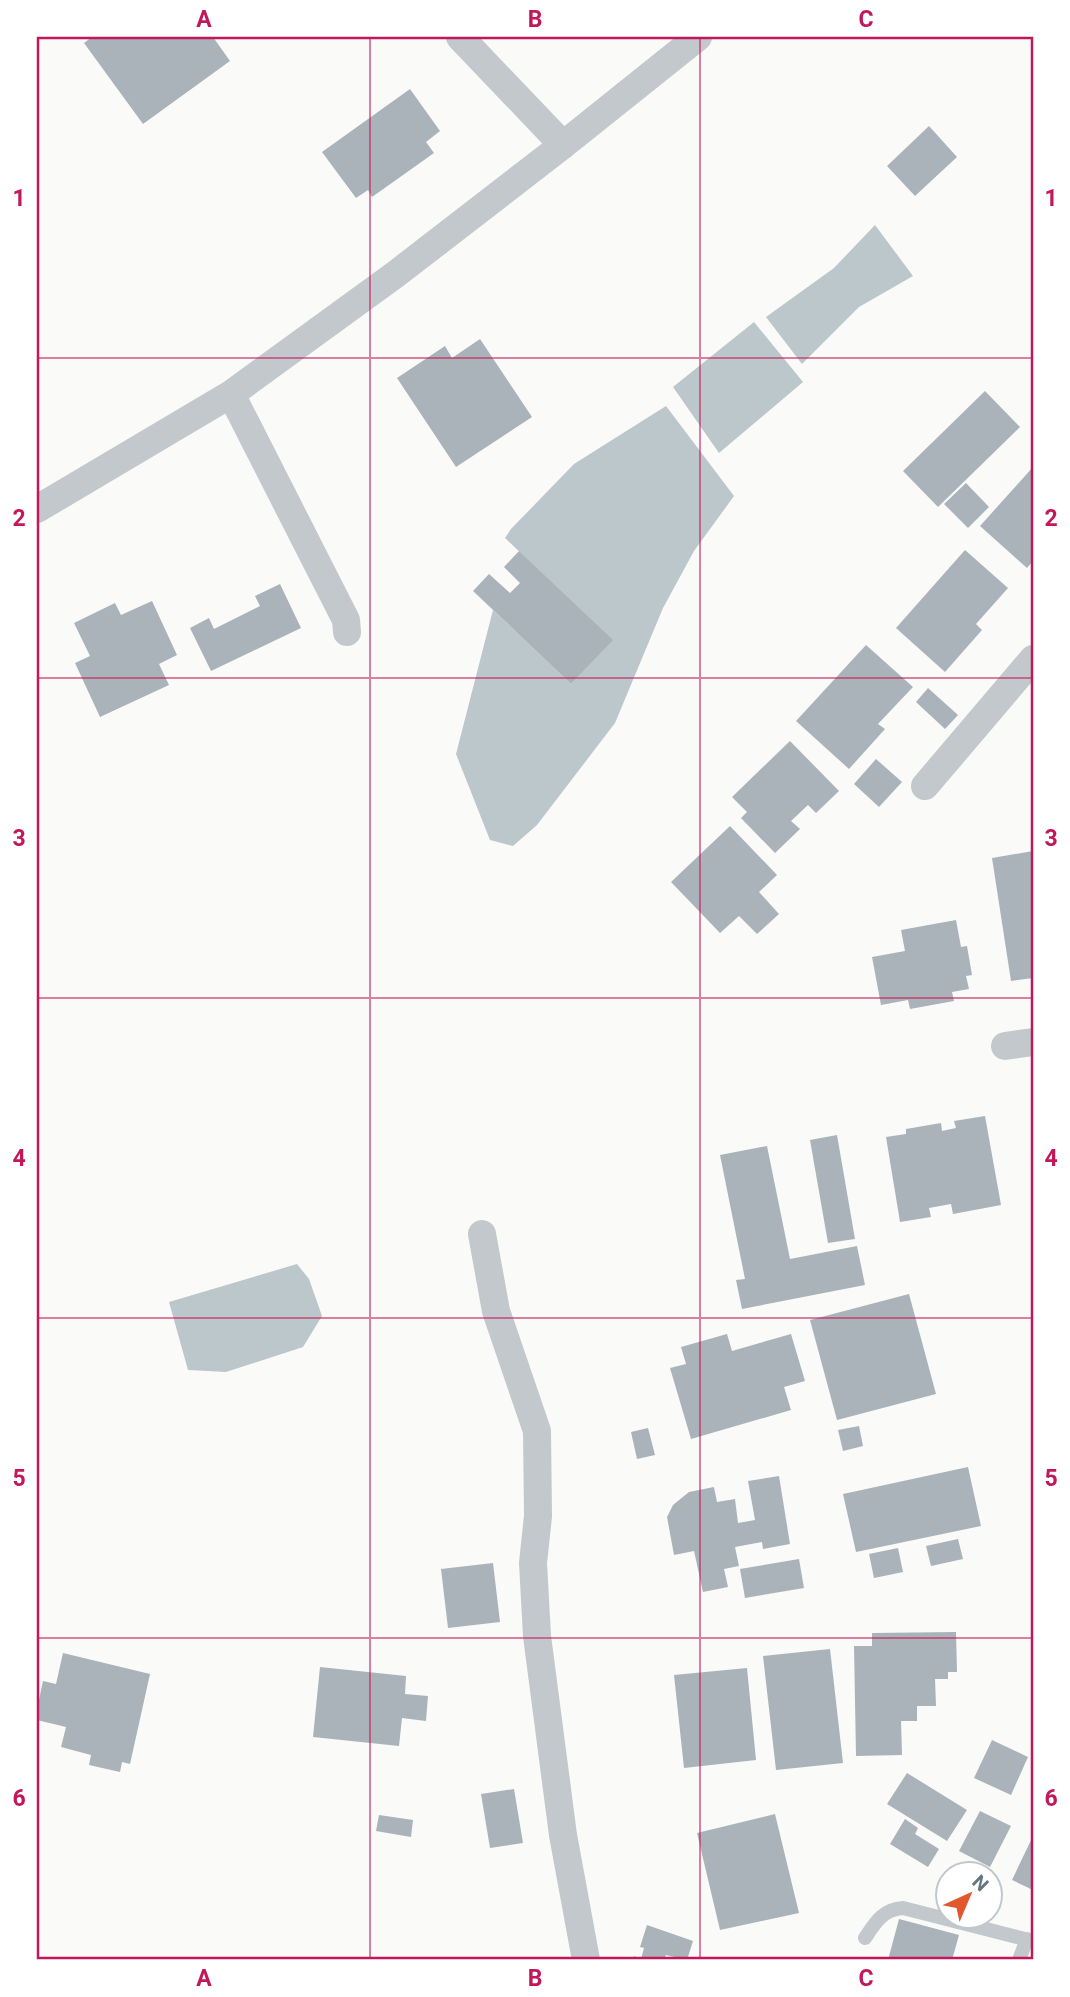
<svg xmlns="http://www.w3.org/2000/svg" width="1070" height="1997" font-family="Roboto,sans-serif">
  <rect width="100%" height="100%" fill="#fafaf8"/>
  <path fill="#bbc7cb" d="M875,225L913,276L859,307L802,364L766,317L834,268Z
    M754,322L803,382L719,453L673,387Z
    M666,406L734,496L694,551L663,608L615,723L537,825L513,846L490,840L456,754L493,610L571,684L612,640L505,538L511,529L574,464Z
    M297,1264L309,1279L322,1316L303,1347L226,1372L188,1370L169,1302Z"/>
  <path fill="#aab3b9" d="M92,37H213L230,61L143,124L84,43Z
    M410,89L440,131L426,142L434,153L372,197L368,190L356,198L322,152Z
    M929,126L957,157L915,196L887,166Z
    M480,339L532,417L456,467L397,378L445,346L452,358Z
    M985,391L1020,427L938,507L903,471Z
    M1033,467V561L1027,568L980,526Z
    M966,483L989,507L968,528L944,504Z
    M965,550L1008,588L976,624L982,630L945,672L896,628Z
    M519,551L613,640L571,684L473,591L489,574L510,593L520,583L504,567Z
    M280,584L301,628L211,671L190,628L209,618L214,629L260,606L255,596Z
    M152,601L177,655L159,664L169,685L100,717L75,663L90,656L74,623L115,603L121,615Z
    M866,645L913,687L878,724L885,729L849,769L796,721Z
    M928,688L958,715L945,729L916,702Z
    M790,741L839,791L816,813L808,805L791,821L800,829L775,853L741,818L747,812L732,797Z
    M876,759L902,782L879,807L854,784Z
    M730,826L777,875L759,892L779,914L757,934L739,916L720,933L671,882Z
    M1033,851V978L1011,981L992,858Z
    M956,920L961,947L967,946L972,975L966,976L969,989L952,992L954,1001L910,1009L908,1000L881,1005L872,957L905,951L901,930Z
    M985,1116L1001,1205L953,1214L951,1204L929,1208L931,1217L900,1222L886,1137L906,1134V1129L941,1123L942,1131L956,1128L954,1121Z
    M837,1135L855,1239L828,1243L810,1140Z
    M767,1146L790,1259L857,1246L865,1285L742,1309L736,1280L745,1279L720,1155Z
    M909,1294L936,1394L837,1420L810,1320Z
    M727,1334L732,1351L791,1334L805,1381L784,1387L791,1410L691,1439L670,1368L686,1364L681,1347Z
    M859,1426L863,1446L843,1451L838,1430Z
    M648,1428L655,1455L637,1459L631,1432Z
    M968,1467L981,1526L856,1552L843,1494Z
    M779,1476L790,1544L763,1549L762,1542L735,1547L739,1566L724,1569L728,1587L703,1592L694,1551L674,1555L667,1517L673,1505L689,1492L714,1487L717,1502L735,1499L738,1523L755,1520L748,1481Z
    M958,1539L963,1559L931,1566L926,1546Z
    M898,1548L903,1572L874,1578L869,1554Z
    M799,1559L804,1588L745,1598L740,1569Z
    M493,1563L500,1622L448,1628L441,1569Z
    M956,1632L957,1672H948V1679H935L936,1706H917V1721H901L902,1755L856,1756L854,1646H872V1633Z
    M830,1649L843,1763L776,1770L763,1656Z
    M63,1653L150,1674L130,1764L122,1762L120,1772L89,1765L91,1755L61,1747L66,1727L37,1720V1709L43,1681L56,1684Z
    M320,1667L406,1676L405,1694L428,1696L426,1721L402,1718L399,1746L313,1737Z
    M747,1668L756,1760L684,1768L674,1675Z
    M992,1740L1028,1757L1011,1795L974,1778Z
    M907,1773L967,1810L947,1841L887,1804Z
    M514,1789L523,1843L490,1848L481,1794Z
    M980,1811L1011,1826L990,1867L959,1851Z
    M775,1814L799,1913L720,1930L697,1833Z
    M379,1815L413,1820L411,1837L376,1831Z
    M905,1819L918,1828L915,1834L939,1849L928,1867L890,1844Z
    M1033,1836V1890L1012,1880Z
    M899,1919L959,1935L952,1960H888Z
    M647,1925L693,1941L687,1960L666,1955L664,1960H633L634,1956L641,1959L644,1948L640,1947Z"/>
  <g fill="none" stroke-linecap="round" stroke-linejoin="round">
    <path stroke="#c3c8cc" stroke-width="14" d="M865,1938C875,1923 883,1909 903,1908L1033,1941
      M1019,1960L1027,1939"/>
    <path stroke="#c3c8cc" stroke-width="28" d="M460,37L563,145
      M231,394L346,620L347,632
      M37,509L231,394L396,274L563,145L698,37
      M925,786L1033,659
      M1005,1046L1033,1042
      M482,1234L496,1311L537,1431L538,1516L533,1563L537,1636L563,1835L586,1960"/>
  </g>
  <path fill="none" stroke="#c2185b" stroke-width="2" stroke-opacity="0.55" d="M370,37V1960M700,37V1960M37,358H1033M37,678H1033M37,998H1033M37,1318H1033M37,1638H1033"/>
  <rect width="1070" height="1997" fill="none" stroke="#ffffff" stroke-width="77"/>
  <g transform="translate(969 1895) rotate(44)"><circle r="33" fill="#ffffff" stroke="#c1c8cd" stroke-width="2"/>
  <path d="M0-5L12 26L0 18L-12 26Z" fill="#e4572e"/>
  <text y="-10" font-size="19" font-weight="bold" text-anchor="middle" fill="#657683">N</text>
  </g>
  <rect x="38" y="38" width="994" height="1920" fill="none" stroke="#c2185b" stroke-width="2.5"/>
  <g font-size="23" text-anchor="middle" font-weight="bold" fill="#c2185b">
    <text x="204" y="27">A</text>
    <text x="535" y="27">B</text>
    <text x="866" y="27">C</text>
    <text x="19" y="206">1</text>
    <text x="1051" y="206">1</text>
    <text x="19" y="526">2</text>
    <text x="1051" y="526">2</text>
    <text x="19" y="846">3</text>
    <text x="1051" y="846">3</text>
    <text x="19" y="1166">4</text>
    <text x="1051" y="1166">4</text>
    <text x="19" y="1486">5</text>
    <text x="1051" y="1486">5</text>
    <text x="19" y="1806">6</text>
    <text x="1051" y="1806">6</text>
    <text x="204" y="1986">A</text>
    <text x="535" y="1986">B</text>
    <text x="866" y="1986">C</text>
  </g>
</svg>
